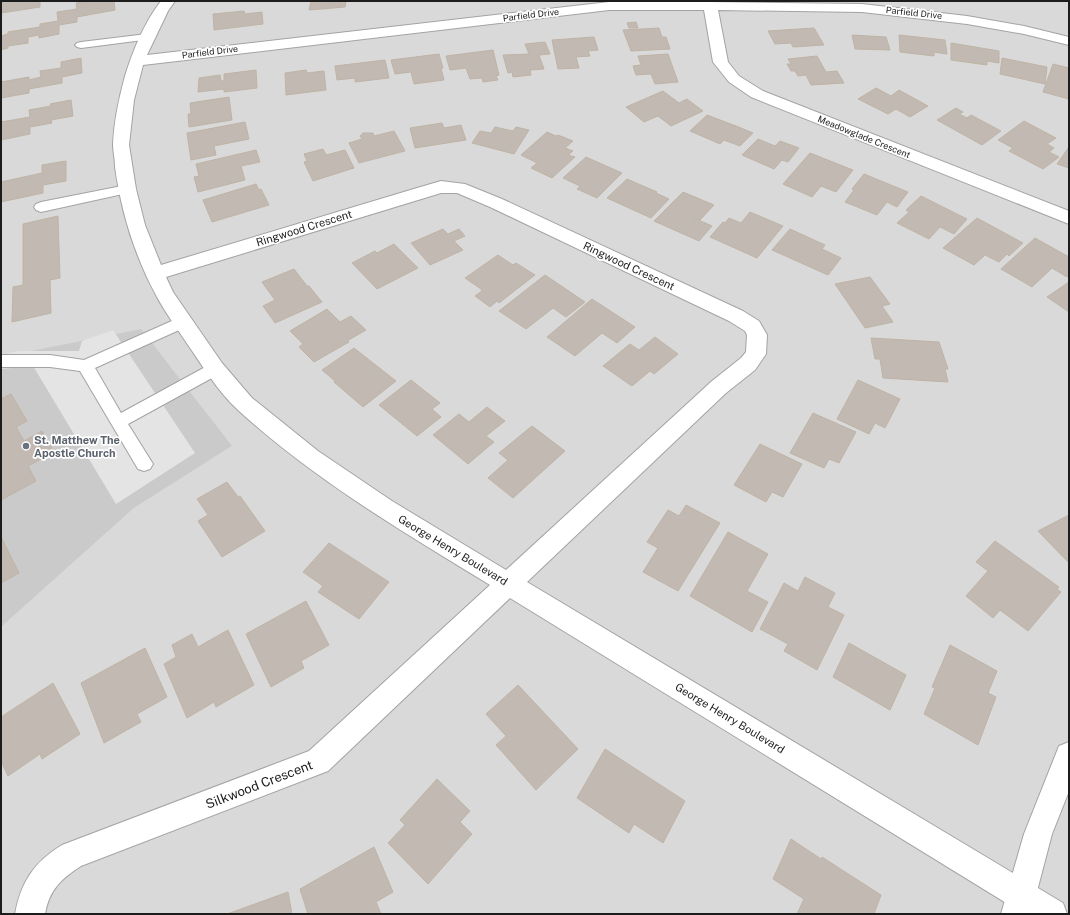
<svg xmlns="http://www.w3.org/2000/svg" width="1070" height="915" font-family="'Public Sans',sans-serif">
  <rect width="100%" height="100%" fill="#edebe2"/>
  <path fill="#dad9d9" d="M1,1H1069V914H1V627L134,508L232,446L1,357Z"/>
  <path fill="#cacaca" d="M141,329L232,446L134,508L1,627V357Z"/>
  <path fill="#e4e4e4" d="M113,330L195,453L116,504L33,366L1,369V355L18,351H79L82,341Z"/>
  <path fill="#c2bab2" stroke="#beb3a5" d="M1,1H40V7L1,13V16Z
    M89,1H114L115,10L77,17V22L59,25V34L39,38V35L28,37V43L8,46V48L1,50V36L8,34V32L40,27V24L58,21L57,12L77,9L76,3Z
    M311,1H346L345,7L309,10Z
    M244,11L245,14L262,12L263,24L214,30L213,14Z
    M636,22L638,28H629L627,23Z
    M659,28L662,37H666L670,49L631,51L623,30Z
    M814,28L824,45L793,47L791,43L775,44L768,31Z
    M852,35L886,37L890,50L855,49Z
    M899,35L945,40L947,54L934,52V56L900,52Z
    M594,37L598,50L588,51L590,56L576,57L579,68L558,69L552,40Z
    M545,42L550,54L539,55L544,69L530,70L531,75L513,77L512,72L508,73L503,55L529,54L525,44Z
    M951,43L999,51V63L987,61V65L951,60Z
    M493,50L499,75L496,76L498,80L483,82L482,78L470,79L466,68L450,70L446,56Z
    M439,54L443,68H441L444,80L414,84L411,72L395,74L391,60Z
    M668,54L678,82L655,84L651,74L636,75L633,66L641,65L638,56Z
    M817,56L826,72L837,71L844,83L811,85L806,75L798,76L795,71H791L787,64H791L788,59Z
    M81,58L82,73L62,77V83L29,89V93L1,98V82L29,77V80L41,77L40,71L61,68V62Z
    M1002,58L1047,67L1045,84L1000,74Z
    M385,60L389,78L355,82V78L337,80L335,66Z
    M1053,64L1069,68V99L1043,92Z
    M256,70L257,88L224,92V89L198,92L199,78L220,75L221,81H224V74Z
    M306,70L307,73L324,71L326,90L286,95L285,73Z
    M876,88L891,96L899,90L928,106L910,117L896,109L888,114L858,99Z
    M663,91L679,103L687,99L703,111L671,126L658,116L644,122L626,107Z
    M229,97L232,120L189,127L188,114H191L190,103Z
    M71,100L73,116L51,120L52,123L30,127V134L1,140V122L30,117L29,110L51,106L50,104Z
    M956,108L963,112L959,114L967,118L971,115L1001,131L982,145L937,120Z
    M707,115L736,126L753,133L740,146L724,140L720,144L690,131Z
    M1024,121L1056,138L1047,144L1054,148L1049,152L1059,157L1043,169L1009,151L1013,148L998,140Z
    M245,122L249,139L214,146L216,155L191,160L187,133Z
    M442,123L444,128L461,125L466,140L415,148L410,128Z
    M495,127L513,131L516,127L529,130L514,154L472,143L480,131L491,133Z
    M394,131L405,151L359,163L349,143L362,139L360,136L363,133H373L374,136Z
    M547,132L556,136L558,135L573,141L565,148L573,151L568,155L575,157L552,178L531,168L537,163L521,155Z
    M758,139L775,146L780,141L799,148L788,162L782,160L774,169L742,155Z
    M1069,147V168L1057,164Z
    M323,149L326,155L345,150L354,168L313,181L304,162L307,161L304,154Z
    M256,150L260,162L241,166L245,180L198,192L194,177L199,176L196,164Z
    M810,153L853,170L836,192L821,186L812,197L783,184Z
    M586,157L622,173L597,198L577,189L580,186L563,178Z
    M66,161V181L43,185V193L1,202V182L42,173V165Z
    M864,174L908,192L897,207L887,202L877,215L845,202L854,190L852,189Z
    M627,179L657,192L656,193L669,199L651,218L607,198Z
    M256,184L259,190L261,189L269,205L212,222L203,200Z
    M683,192L714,205L700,220L695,217L694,218L712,226L699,241L654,221Z
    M921,196L967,219L954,234L940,227L929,239L897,223L909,212L906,210Z
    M750,212L783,226L757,258L710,237L723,222L725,223L729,218L741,223Z
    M58,216L60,278L50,280L51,313L12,322L13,287L23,285V224Z
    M977,218L1023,243L1009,256L1007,254L999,262L985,255L974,265L943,248Z
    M443,229L448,234L459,229L465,236L454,241L463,250L430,265L411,243Z
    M790,229L825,245L822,249L841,258L828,275L772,250Z
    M1035,238L1069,257V275L1067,277L1052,268L1032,287L1001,269Z
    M394,244L418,268L377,289L352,263L375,251L377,253Z
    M498,255L513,265L516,263L535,275L499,303L497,301L490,307L475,296L482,291L481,289L465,278Z
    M294,269L307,286H309L322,302L275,323L263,306L275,300L262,282Z
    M545,275L585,302L566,317L553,308L526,329L499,311Z
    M870,277L890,304L882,306L893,322L865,328L835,284Z
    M1069,282V312L1047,297Z
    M592,299L635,327L617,343L602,333L575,356L547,337Z
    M327,309L340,322L351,316L366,330L347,341L349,342L314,362L299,347L303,344L290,331Z
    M655,337L678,354L654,374L650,371L632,386L603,366L630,344L639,350Z
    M871,338L939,342L948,369H945L948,382L883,378L880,359H875Z
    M354,348L396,381L363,407L334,382L335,381L322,370Z
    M411,380L440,403L432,409L441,417L417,436L379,405Z
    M858,380L900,399L885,428L875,423L869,434L837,419Z
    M11,394L27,421L16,427L24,441L42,431L54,452L28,466L36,481L1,500V399Z
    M487,407L505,421L486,436L494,442L468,464L433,435L459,414L469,422Z
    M813,413L856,432L839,463L829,459L824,468L790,453Z
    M532,426L565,451L513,498L488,478L508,460L499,453Z
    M760,444L802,464L783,497L772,492L766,502L734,485Z
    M227,482L238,497L240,496L265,531L222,557L198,521L208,515L197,499Z
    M686,505L720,523L678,591L643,572L658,548L647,542L668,510L679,516Z
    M1069,515V563L1038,531Z
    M728,532L768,554L747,591L768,602L752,632L690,596Z
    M1,537L19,573L1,583Z
    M995,541L1059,587L1057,589L1061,592L1028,631L1000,610L993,618L966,596L988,571L976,562Z
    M329,543L389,582L359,619L318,592L323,586L303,572Z
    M805,577L835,593L828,607L844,615L817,670L784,651L788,644L760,629L784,583L798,591Z
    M306,601L329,645L301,661L304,668L271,687L246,634Z
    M228,630L254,685L216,707L214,702L187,718L164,664L176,657L172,645L192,634L198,647Z
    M849,643L906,675L890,710L833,677Z
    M950,645L997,671L988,693L996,697L978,745L924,714L935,688L932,687Z
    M145,648L167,697L137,714L141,722L104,743L81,683Z
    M53,683L80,734L42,759L40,754L8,776L1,761V717Z
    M518,685L578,749L536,790L496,745L506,736L486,714Z
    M605,749L685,801L663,843L634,824L629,833L577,798Z
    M437,779L470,811L460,822L472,834L428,884L388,843L405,825L400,820Z
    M791,839L821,859L822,857L881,895L874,914H797L804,899L773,879Z
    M374,847L393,892L376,902L381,914H308L300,889Z
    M288,892L292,914H227Z"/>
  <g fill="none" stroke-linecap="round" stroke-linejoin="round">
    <defs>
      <path id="service" d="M147,34L151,35L153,37L151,39L81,48L77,47L75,45L77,43L81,42Z
        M127,185L132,186L134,189L132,192L41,212L36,210L34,207L36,204L41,202Z
        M183,316L188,318L191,322L188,326L95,368L121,413L209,365L215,363L221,365L223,369L221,373L128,424L153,464L150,469L144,471L138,469L80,371L50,367H1V355H50L84,360Z"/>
      <path id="minor" d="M161,1H175L168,11L147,55L609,2L632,1L862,4L967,16L1024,26L1069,37V45L1024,34L967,24L862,12L718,10L728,62L739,76L763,91L1069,211V224L751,97L729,82L713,62L704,10H609L143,65L134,100L129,145L136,189L145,225L161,265L417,188L441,181L465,184L502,199L743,311L759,321L767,335L766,354L755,370L726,393L527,582L1063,903L1067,914H1024L510,598L328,771L81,866C61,879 49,890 45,914H15C21,882 34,862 62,845L309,751L490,585C403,532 315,480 239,411C218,392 202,365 186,342C176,327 165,312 157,297C135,257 121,211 115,167C115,159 113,151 113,144C114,121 119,98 125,76C133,50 144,23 161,1ZM441,193H457L490,207L729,321L745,331L747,335L746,352L741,358L712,381L506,570L392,501L318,451L252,398L222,363L173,292L166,277Z"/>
      <path id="tertiary" d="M1069,742V791L1052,834L1031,914H1001L1024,834L1059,746Z"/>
    </defs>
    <use href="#service" stroke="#a3a3a3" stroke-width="2"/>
    <use href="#minor" stroke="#a3a3a3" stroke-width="2"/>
    <use href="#tertiary" stroke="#a3a3a3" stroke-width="2"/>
    <use href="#service" fill="#fff" fill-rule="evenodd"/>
    <use href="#minor" fill="#fff" fill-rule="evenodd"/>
    <use href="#tertiary" fill="#fff" fill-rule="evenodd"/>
  </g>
  <circle fill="#6b7280" stroke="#fff" stroke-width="1.5" cx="26" cy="446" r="4"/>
  <g text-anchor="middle" stroke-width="3.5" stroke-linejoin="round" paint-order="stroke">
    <g font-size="9" fill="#1c1c1c" stroke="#fff">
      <text transform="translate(914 13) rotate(6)" y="3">Parfield Drive</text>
      <text transform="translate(531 15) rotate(-7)" y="3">Parfield Drive</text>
      <text transform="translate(210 52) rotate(-7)" y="3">Parfield Drive</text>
      <text transform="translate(864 137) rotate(22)" y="3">Meadowglade Crescent</text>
    </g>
    <g font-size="11" fill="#1c1c1c" stroke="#fff">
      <text transform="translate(304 228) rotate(-17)" y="4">Ringwood Crescent</text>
      <text transform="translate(629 266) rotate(25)" y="4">Ringwood Crescent</text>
      <text transform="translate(453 550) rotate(31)" y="4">George Henry Boulevard</text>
      <text transform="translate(730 718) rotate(31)" y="4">George Henry Boulevard</text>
    </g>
    <g font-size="11" font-weight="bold" fill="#5b616d" stroke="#fff" text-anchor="start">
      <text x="34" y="444">St. Matthew The<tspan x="34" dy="13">Apostle Church</tspan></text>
    </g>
    <g font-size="13" fill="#1c1c1c" stroke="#fff">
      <text transform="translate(259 784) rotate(-21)" y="5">Silkwood Crescent</text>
    </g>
  </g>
  <rect width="1070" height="915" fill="none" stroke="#1c1c1c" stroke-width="4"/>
</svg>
